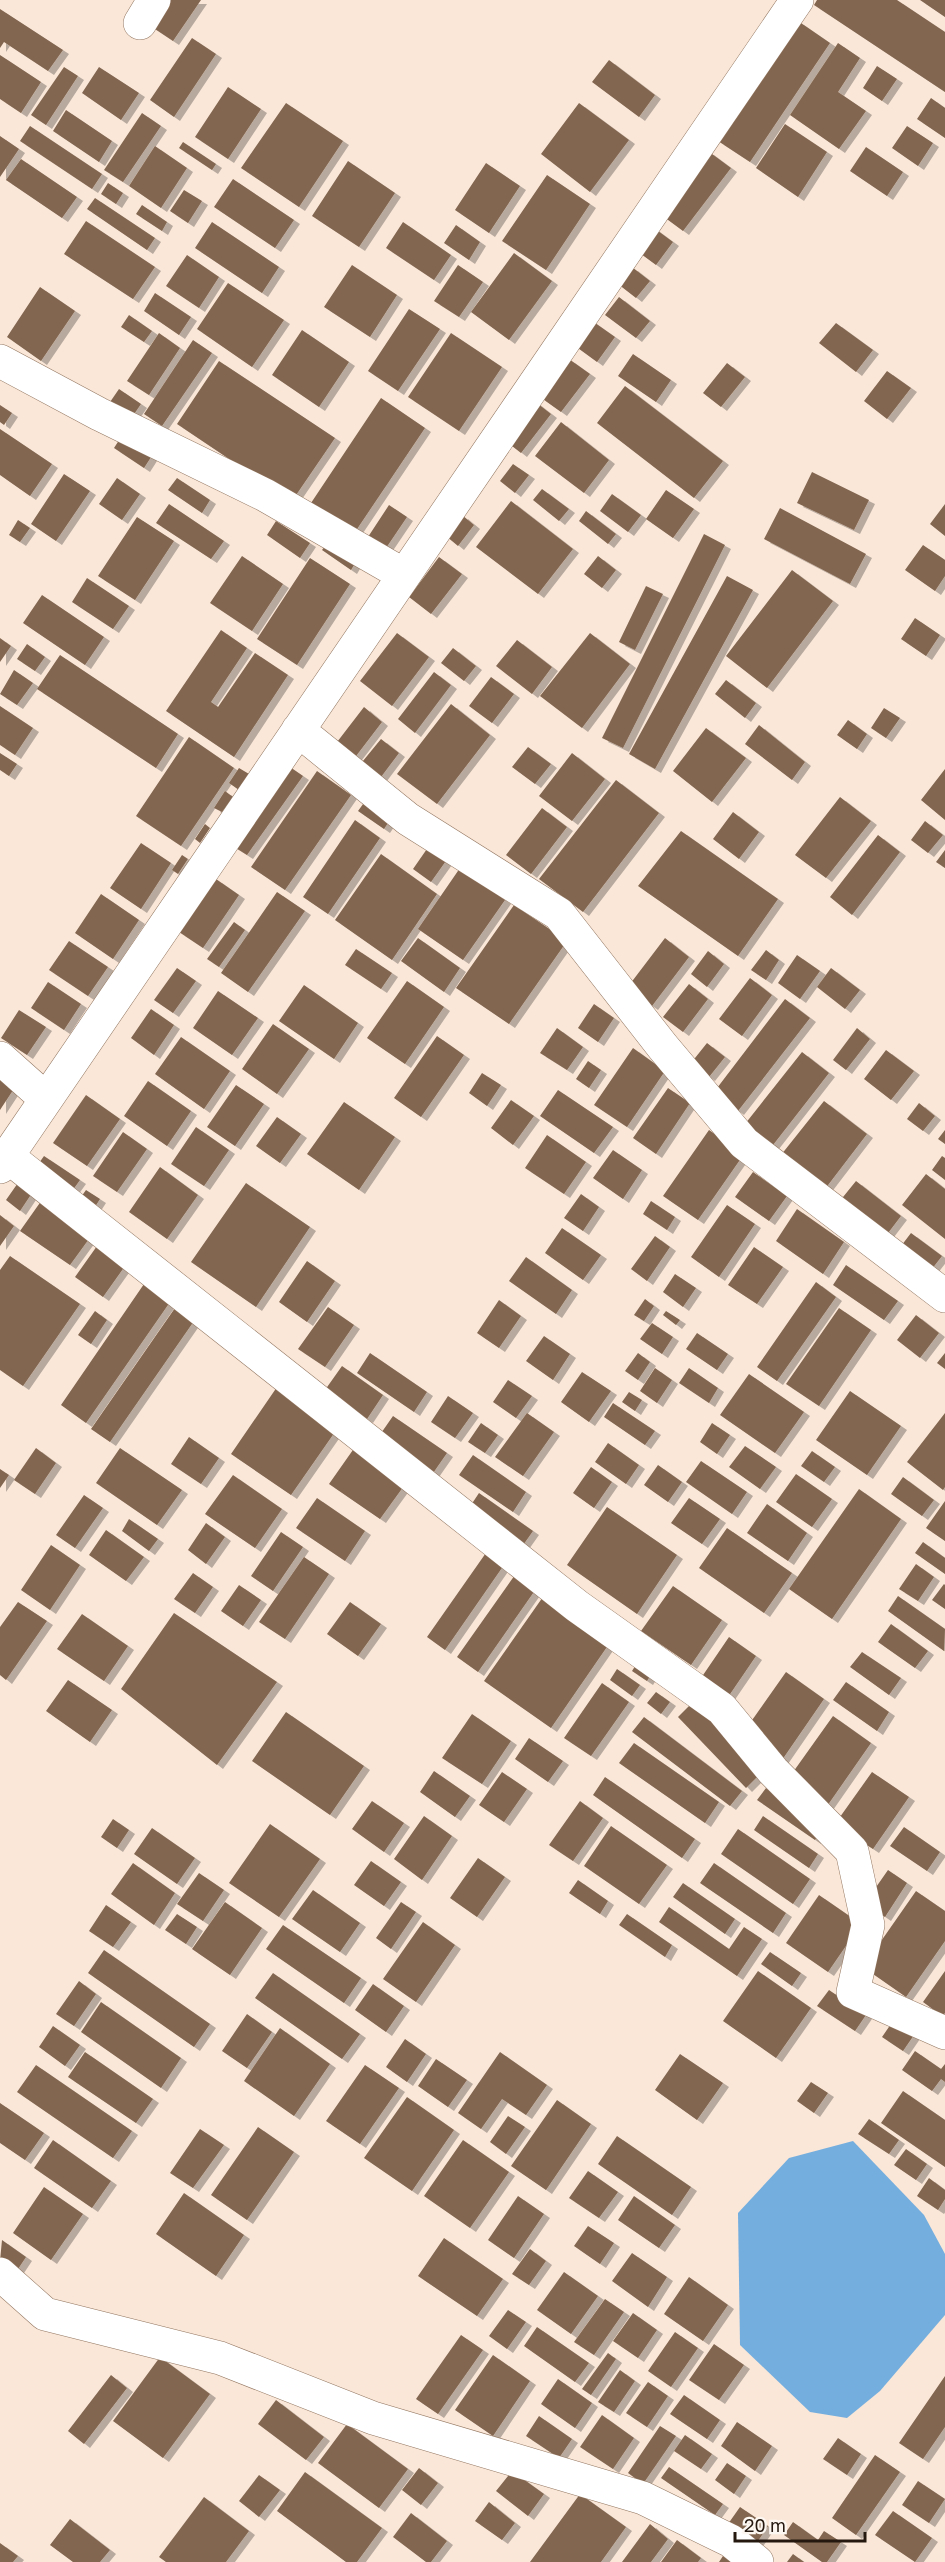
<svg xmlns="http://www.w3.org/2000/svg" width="945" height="2562" font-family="'Golos Text',sans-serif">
  <defs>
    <filter id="shadow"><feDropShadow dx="6" dy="4" stdDeviation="0" flood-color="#0004"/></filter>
  </defs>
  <rect width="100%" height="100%" fill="#fae7d8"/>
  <path fill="#74aede" d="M853,2141L924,2215L945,2254V2315L880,2391L847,2418L810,2412L740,2345L738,2213L789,2158Z"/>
  <path fill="#826650" filter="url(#shadow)" d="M157,0H201L173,41L143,21Z
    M817,0H897L945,32V92L814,5Z
    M920,0H945V17Z
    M0,9L63,50L48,71L4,42L0,48Z
    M798,21L830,43L750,162L718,141Z
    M192,38L216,54L174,117L150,100Z
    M838,43L860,58L838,92L866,111L839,149L790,115Z
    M0,55L41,82L21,113L0,99Z
    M609,60L655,95L639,117L592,82Z
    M877,66L897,79L882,101L863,88Z
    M64,67L78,76L46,125L31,115Z
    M99,67L139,93L121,120L82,93Z
    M228,87L261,109L228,159L195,137Z
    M931,98L945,108V138L917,119Z
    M286,103L343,141L299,207L241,168Z
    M579,103L629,140L590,192L541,154Z
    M66,110L112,141L99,162L53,131Z
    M142,113L161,126L123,182L104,170Z
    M785,124L827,152L798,197L756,168Z
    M30,126L102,174L92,189L20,141Z
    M907,126L933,143L918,166L892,148Z
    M0,136L19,149L0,177Z
    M183,142L216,164L212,170L179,148Z
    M155,146L187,168L161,208L129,186Z
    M866,147L903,172L887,196L850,171Z
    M708,151L731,168L683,231L660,214Z
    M21,159L77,197L62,218L6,180Z
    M348,161L395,193L359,247L312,216Z
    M486,163L520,186L489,233L455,210Z
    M547,175L590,204L546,270L502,241Z
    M233,179L294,220L275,248L214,207Z
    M108,183L123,193L116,204L101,194Z
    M184,190L202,201L188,223L170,211Z
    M95,198L155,238L147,250L87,209Z
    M142,205L167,222L162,231L136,214Z
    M86,221L155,267L133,299L64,254Z
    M212,222L279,267L262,293L195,248Z
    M403,222L451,255L434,280L386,248Z
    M456,225L480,242L469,260L444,243Z
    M654,228L673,242L656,265L637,251Z
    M514,253L552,281L509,340L471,312Z
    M187,255L219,277L199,308L166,286Z
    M352,265L397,295L370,337L324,307Z
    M458,265L483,282L459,317L434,301Z
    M632,267L650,281L636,298L618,284Z
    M228,283L284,320L252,367L197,329Z
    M40,287L75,311L41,361L7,337Z
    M155,293L191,317L179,335L144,311Z
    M619,297L650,321L636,338L605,315Z
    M409,309L440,329L398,391L368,371Z
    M129,315L152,331L144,342L121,327Z
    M588,318L615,337L597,362L571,343Z
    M836,323L873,350L856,372L819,343Z
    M302,330L349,362L319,407L272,375Z
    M159,333L180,348L149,395L127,381Z
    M451,333L502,367L459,431L408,397Z
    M193,340L212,353L162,426L144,414Z
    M633,354L671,380L656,402L618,376Z
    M569,359L590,374L561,412L540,397Z
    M219,361L335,438L292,501L177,424Z
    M727,363L745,377L721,407L703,393Z
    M887,371L911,388L887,419L864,401Z
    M625,386L723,461L694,498L597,423Z
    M119,389L141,404L130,420L108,405Z
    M381,398L425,428L353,535L309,506Z
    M533,400L551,414L521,453L503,439Z
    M0,405L12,413L4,425L0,422Z
    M561,422L609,460L584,493L535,456Z
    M0,429L52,464L30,496L0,475Z
    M123,434L153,454L144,468L114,448Z
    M513,464L529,475L515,493L500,481Z
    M812,472L869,500L854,530L797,503Z
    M64,474L90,491L56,541L31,524Z
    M117,478L140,494L122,520L99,504Z
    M177,478L210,500L202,513L168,490Z
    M542,489L569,509L559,521L533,500Z
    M666,490L694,509L673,538L646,519Z
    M612,494L641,515L628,532L600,511Z
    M511,501L573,549L538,594L476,547Z
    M169,504L224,541L211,559L156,523Z
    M945,504V536L930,524Z
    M389,505L407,517L384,551L366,540Z
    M780,508L866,554L850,584L764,539Z
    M586,511L616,534L608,544L579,521Z
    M462,515L474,525L458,546L446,536Z
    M137,517L174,541L135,600L98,576Z
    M18,520L30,528L20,542L9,535Z
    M276,521L310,543L300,558L267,535Z
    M704,534L725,545L623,748L602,738Z
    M329,541L357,560L351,570L322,550Z
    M923,545L945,560V576L935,591L905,570Z
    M242,556L283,584L252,631L210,603Z
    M598,556L616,570L602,588L584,574Z
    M439,557L462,574L431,614L409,597Z
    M310,558L350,584L297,665L257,639Z
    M792,570L833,601L767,688L726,656Z
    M727,576L753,590L655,769L629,754Z
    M87,578L129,606L113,629L72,602Z
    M646,586L663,594L635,650L619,642Z
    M42,595L104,637L85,665L23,623Z
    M915,618L940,635L926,656L901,639Z
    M221,630L247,648L211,702L218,707L255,653L288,675L234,757L166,711Z
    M397,633L429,657L392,706L360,681Z
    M590,633L630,664L582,728L540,696Z
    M0,638L11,646L0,662Z
    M517,640L552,667L532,694L496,666Z
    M27,644L45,657L35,671L17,659Z
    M453,648L476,666L464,681L441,663Z
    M60,655L178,734L156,768L37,689Z
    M14,670L33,683L17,705L0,694Z
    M434,672L451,685L415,733L398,719Z
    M491,677L514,694L492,723L469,706Z
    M726,680L756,703L745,718L715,694Z
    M451,704L490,735L437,804L397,774Z
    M0,706L33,728L15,755L0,745Z
    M364,707L382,722L353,760L334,746Z
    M884,708L900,718L886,738L871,728Z
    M848,720L867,734L857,749L837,735Z
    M759,725L805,762L792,780L745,744Z
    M706,728L746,758L712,802L673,771Z
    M189,737L234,768L181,846L136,816Z
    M381,739L399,753L378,781L358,767Z
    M528,747L551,764L535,784L512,767Z
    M0,753L17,764L9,776L0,770Z
    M572,753L605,779L572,821L539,796Z
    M284,763L303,776L247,855L228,843Z
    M239,768L249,774L239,790L229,783Z
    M945,769V820L921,800Z
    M317,771L351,795L285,890L251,867Z
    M616,780L659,813L583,912L539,879Z
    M225,791L233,797L222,812L214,808Z
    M840,797L871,821L826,878L795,855Z
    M366,800L392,817L384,829L358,811Z
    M542,808L567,827L531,874L506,855Z
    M733,812L759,832L739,859L713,839Z
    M355,820L380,838L328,914L303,897Z
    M925,821L943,835L928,853L911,840Z
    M205,824L210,828L200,843L195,839Z
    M681,831L778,899L738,956L638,886Z
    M878,835L900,852L852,915L830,897Z
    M141,843L171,863L141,909L110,888Z
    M429,846L448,858L431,882L413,869Z
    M945,850V868L936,862Z
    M381,854L437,894L392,960L335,920Z
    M182,855L188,859L178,874L172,870Z
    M460,868L505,900L463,960L418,929Z
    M216,879L239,895L203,948L179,932Z
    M277,892L305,911L248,992L221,973Z
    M101,894L139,920L113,959L75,933Z
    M514,905L567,941L509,1024L456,988Z
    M234,922L245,930L219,967L207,959Z
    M418,938L460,968L444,992L401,961Z
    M665,938L689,957L652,1006L627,988Z
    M69,941L108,967L88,996L49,970Z
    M356,949L392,973L381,989L345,965Z
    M766,950L779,960L766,980L751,970Z
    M708,951L724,964L707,987L691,974Z
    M797,955L820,971L800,999L778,983Z
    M177,968L196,981L173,1013L154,1000Z
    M831,968L860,990L845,1009L817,987Z
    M750,978L772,995L742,1036L719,1019Z
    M407,981L444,1007L405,1064L367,1038Z
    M48,982L81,1004L64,1030L31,1008Z
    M689,984L708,999L683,1032L663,1017Z
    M304,985L358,1023L334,1059L279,1021Z
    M218,991L258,1018L232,1055L193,1028Z
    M785,999L810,1018L738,1111L714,1092Z
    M594,1004L614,1018L598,1042L578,1028Z
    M151,1009L174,1025L154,1055L131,1038Z
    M19,1010L46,1027L27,1055L1,1038Z
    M273,1024L309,1049L277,1094L242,1069Z
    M557,1028L583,1047L567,1070L540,1053Z
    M857,1028L870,1039L846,1070L833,1060Z
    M437,1036L464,1055L421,1117L394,1098Z
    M181,1037L230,1071L204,1109L155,1074Z
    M707,1043L725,1057L709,1077L691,1063Z
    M633,1048L665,1071L627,1127L594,1105Z
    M886,1050L914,1071L891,1100L864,1079Z
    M802,1052L829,1073L773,1145L745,1124Z
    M588,1061L601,1070L589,1088L576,1079Z
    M0,1068L19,1081L0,1110Z
    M482,1073L501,1085L487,1106L469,1093Z
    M148,1081L191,1111L167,1146L124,1116Z
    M236,1085L264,1104L235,1146L207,1127Z
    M668,1088L690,1103L656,1154L633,1138Z
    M558,1090L613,1127L594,1153L540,1116Z
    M86,1095L120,1119L87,1166L53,1143Z
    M511,1100L534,1116L513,1145L491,1128Z
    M824,1101L867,1134L825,1189L781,1155Z
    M344,1102L395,1137L359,1190L307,1154Z
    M919,1103L935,1116L923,1131L907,1119Z
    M277,1117L301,1134L280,1163L256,1146Z
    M196,1127L229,1150L204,1186L171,1164Z
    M709,1130L744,1154L698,1220L663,1196Z
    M945,1130V1144L938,1139Z
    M123,1132L147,1149L117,1192L93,1176Z
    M547,1135L586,1162L564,1194L525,1168Z
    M613,1150L642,1170L623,1199L593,1178Z
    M44,1156L80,1180L67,1198L32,1173Z
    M942,1156L945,1158V1180L932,1170Z
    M160,1167L198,1195L167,1239L129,1212Z
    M753,1172L787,1196L769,1221L735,1197Z
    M926,1174L945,1189V1239L902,1205Z
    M20,1180L34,1190L20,1211L6,1200Z
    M856,1181L901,1216L885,1237L839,1202Z
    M246,1183L310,1227L256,1307L191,1262Z
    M86,1190L100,1199L91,1213L76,1204Z
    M581,1194L599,1207L583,1231L564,1218Z
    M44,1197L94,1232L70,1265L20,1231Z
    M651,1201L675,1217L667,1230L643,1214Z
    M727,1205L755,1224L719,1277L691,1257Z
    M797,1209L844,1242L823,1274L776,1241Z
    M0,1215L14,1226L0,1246Z
    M562,1228L601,1255L583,1280L545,1253Z
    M911,1233L942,1256L928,1274L898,1250Z
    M655,1236L670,1247L647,1281L631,1269Z
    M97,1246L125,1266L103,1297L75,1277Z
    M754,1247L783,1267L757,1304L728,1285Z
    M10,1256L80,1304L23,1386L0,1370V1270Z
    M526,1257L572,1290L556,1314L509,1281Z
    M307,1261L335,1281L307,1322L279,1302Z
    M846,1265L898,1301L884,1320L833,1285Z
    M675,1274L696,1288L683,1307L663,1292Z
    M816,1282L836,1297L777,1381L757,1367Z
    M144,1284L170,1302L86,1423L61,1405Z
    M645,1299L654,1306L644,1321L634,1315Z
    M499,1300L521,1316L499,1348L477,1333Z
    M328,1307L354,1325L325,1367L298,1349Z
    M175,1308L194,1321L110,1442L91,1429Z
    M839,1308L871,1330L819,1406L786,1384Z
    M95,1311L107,1320L91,1344L78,1335Z
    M666,1311L680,1320L676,1325L663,1315Z
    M916,1315L939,1333L920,1358L897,1340Z
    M652,1323L673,1337L662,1354L640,1339Z
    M697,1333L728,1354L717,1370L686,1349Z
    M544,1336L570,1354L553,1380L526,1361Z
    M370,1353L427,1392L414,1412L357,1373Z
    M638,1353L650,1362L638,1380L625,1371Z
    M945,1353V1369L937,1363Z
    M342,1366L383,1395L367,1419L325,1390Z
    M655,1368L672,1380L657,1403L640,1391Z
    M689,1368L718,1388L709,1403L679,1383Z
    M582,1372L611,1391L589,1422L561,1402Z
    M749,1374L804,1412L775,1453L720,1415Z
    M508,1380L532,1396L516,1418L493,1402Z
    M277,1387L337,1429L291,1495L231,1454Z
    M850,1391L901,1426L867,1475L816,1440Z
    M629,1392L642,1400L635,1411L622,1402Z
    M448,1396L473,1413L455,1438L431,1422Z
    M613,1403L655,1431L645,1445L604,1417Z
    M527,1413L554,1432L523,1476L495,1457Z
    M945,1413V1487L943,1490L907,1462Z
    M393,1416L447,1453L431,1476L377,1439Z
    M481,1423L498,1435L485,1453L468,1442Z
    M712,1423L730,1435L717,1454L700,1442Z
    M189,1437L219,1458L201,1484L171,1464Z
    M608,1443L639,1465L626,1484L595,1462Z
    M745,1446L776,1467L760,1489L729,1467Z
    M355,1447L406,1483L380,1519L329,1484Z
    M36,1448L56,1463L35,1494L14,1480Z
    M120,1448L182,1490L157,1525L96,1483Z
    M812,1451L835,1467L824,1482L801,1466Z
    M473,1455L526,1492L513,1512L459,1475Z
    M701,1461L747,1492L732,1514L686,1482Z
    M658,1465L682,1482L668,1502L644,1485Z
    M591,1467L612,1482L594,1508L573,1493Z
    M0,1469L9,1475L0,1488Z
    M796,1474L832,1499L812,1527L776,1502Z
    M233,1475L282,1509L255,1548L205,1514Z
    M903,1477L934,1500L922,1516L891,1494Z
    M859,1489L901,1519L832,1619L789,1589Z
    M479,1493L533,1531L521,1548L467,1511Z
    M84,1495L103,1508L75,1548L56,1535Z
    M317,1498L365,1531L345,1561L296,1528Z
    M689,1498L720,1519L702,1544L671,1523Z
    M945,1501V1541L926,1528Z
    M767,1504L807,1533L788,1561L747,1533Z
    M607,1507L677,1555L637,1614L567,1565Z
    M129,1519L158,1539L149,1551L122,1531Z
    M206,1523L225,1537L206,1564L188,1550Z
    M727,1528L792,1573L764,1613L699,1568Z
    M106,1530L144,1557L126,1581L89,1555Z
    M281,1532L303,1547L273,1591L251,1576Z
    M923,1542L945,1558V1574L915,1553Z
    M51,1545L80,1565L50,1610L21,1590Z
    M488,1550L506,1562L445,1650L427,1637Z
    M304,1557L329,1574L285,1639L259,1622Z
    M916,1564L934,1577L918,1601L899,1589Z
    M517,1572L538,1586L478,1672L457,1657Z
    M193,1573L213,1587L195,1613L174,1599Z
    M944,1584L945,1585V1609L932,1600Z
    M239,1585L261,1600L243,1626L221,1611Z
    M673,1586L722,1620L691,1665L641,1631Z
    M545,1594L611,1641L551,1728L484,1681Z
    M898,1596L945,1629L944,1651L888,1611Z
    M18,1602L47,1621L6,1680L0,1675V1627Z
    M350,1602L381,1624L358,1656L327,1634Z
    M174,1613L277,1682L217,1765L121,1689Z
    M82,1614L128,1646L104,1681L57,1649Z
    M891,1624L928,1651L915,1668L878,1642Z
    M729,1637L756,1656L726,1700L699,1681Z
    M862,1652L901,1678L889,1695L850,1667Z
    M639,1660L654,1670L647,1681L632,1671Z
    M617,1669L640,1685L632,1696L610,1680Z
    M786,1672L824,1699L782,1760L743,1733Z
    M68,1680L112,1710L90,1742L46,1711Z
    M846,1682L889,1712L877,1731L833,1700Z
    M602,1683L629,1702L591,1756L564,1738Z
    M656,1692L670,1702L661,1714L647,1703Z
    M695,1700L763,1771L746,1788L678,1717Z
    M286,1712L364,1766L330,1815L252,1761Z
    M472,1714L511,1741L482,1784L442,1758Z
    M833,1716L871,1743L825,1809L786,1782Z
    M644,1717L742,1791L730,1806L632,1732Z
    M529,1738L563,1761L548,1782L515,1759Z
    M634,1743L719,1802L705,1823L619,1763Z
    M434,1771L470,1796L455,1817L420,1792Z
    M502,1772L527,1789L504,1822L479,1805Z
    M872,1772L909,1797L873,1849L835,1824Z
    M605,1777L695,1839L682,1858L593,1795Z
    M766,1788L823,1828L815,1840L757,1800Z
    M372,1801L404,1823L384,1852L352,1829Z
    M580,1801L603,1818L573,1861L549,1845Z
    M424,1816L452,1836L422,1880L394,1859Z
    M763,1816L818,1854L809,1868L754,1830Z
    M113,1819L129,1830L117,1848L101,1837Z
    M270,1824L320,1859L279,1917L229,1883Z
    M611,1826L667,1865L639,1904L584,1866Z
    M904,1827L940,1852L927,1871L890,1846Z
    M152,1828L195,1858L177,1884L134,1854Z
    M738,1829L810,1879L793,1904L721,1854Z
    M478,1858L505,1877L477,1917L450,1898Z
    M371,1861L401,1882L384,1906L354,1885Z
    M133,1863L175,1893L154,1925L111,1894Z
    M714,1863L786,1913L773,1933L700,1883Z
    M888,1870L907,1883L885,1917L865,1903Z
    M199,1873L224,1890L203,1921L177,1904Z
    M578,1880L608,1901L600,1914L569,1893Z
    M683,1883L735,1919L725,1934L673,1897Z
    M313,1890L360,1923L340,1952L292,1919Z
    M916,1891L945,1911V1941L906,1997L863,1967Z
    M819,1895L861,1924L828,1972L786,1943Z
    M225,1902L262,1928L230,1975L192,1949Z
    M401,1902L416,1912L391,1949L376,1938Z
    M106,1905L131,1922L113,1947L89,1931Z
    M669,1907L729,1949L744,1927L762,1939L737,1976L659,1922Z
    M177,1914L197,1927L186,1944L165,1930Z
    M627,1914L672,1945L665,1957L619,1925Z
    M423,1922L455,1945L416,2002L383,1979Z
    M283,1925L361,1978L344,2003L266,1949Z
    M104,1950L210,2024L194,2047L88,1973Z
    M770,1952L801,1973L792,1986L761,1964Z
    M758,1971L811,2008L776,2058L723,2021Z
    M945,1971V2013L942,2016L923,2002Z
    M273,1973L360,2034L342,2059L255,1998Z
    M79,1981L96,1994L74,2026L56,2014Z
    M373,1984L404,2006L386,2032L355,2010Z
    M829,1990L866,2015L855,2031L817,2006Z
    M101,2002L181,2058L161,2088L81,2032Z
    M247,2014L272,2032L247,2068L222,2051Z
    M893,2021L914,2035L903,2051L882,2037Z
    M53,2026L80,2045L65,2066L39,2047Z
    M280,2028L330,2064L294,2116L244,2081Z
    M405,2039L426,2054L407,2082L386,2067Z
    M915,2051L941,2069L945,2064V2082L941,2079L932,2091L902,2070Z
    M85,2052L153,2099L136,2123L68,2077Z
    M500,2052L547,2085L526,2115L502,2099L481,2129L458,2113Z
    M680,2054L723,2083L697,2120L655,2090Z
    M436,2059L467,2080L448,2107L418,2086Z
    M36,2065L132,2131L113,2158L17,2092Z
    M365,2065L399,2088L360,2144L326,2121Z
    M811,2082L828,2093L814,2113L797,2101Z
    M903,2091L945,2120V2167L881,2123Z
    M407,2097L454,2130L412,2191L364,2158Z
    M557,2100L591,2124L546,2190L511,2166Z
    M0,2103L44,2133L25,2160L0,2143Z
    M508,2116L525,2127L506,2154L490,2142Z
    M869,2119L899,2140L889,2154L858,2134Z
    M258,2127L294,2152L247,2220L211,2195Z
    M200,2129L224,2145L193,2188L170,2173Z
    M617,2136L691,2187L672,2215L598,2164Z
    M53,2140L111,2181L92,2208L34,2168Z
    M463,2140L509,2172L470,2228L424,2196Z
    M906,2149L927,2164L916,2180L894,2165Z
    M588,2171L618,2192L599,2218L569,2198Z
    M929,2178L945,2190V2199L938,2210L917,2196Z
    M44,2187L83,2214L51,2260L13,2233Z
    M184,2193L244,2235L216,2276L156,2234Z
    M518,2196L544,2214L514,2258L488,2240Z
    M634,2196L675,2225L659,2248L618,2220Z
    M588,2226L614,2243L600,2264L574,2246Z
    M444,2238L503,2279L477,2316L418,2276Z
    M2,2240L26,2257L16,2272L0,2261Z
    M530,2249L546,2261L529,2285L512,2274Z
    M632,2253L667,2277L648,2307L612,2281Z
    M564,2272L598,2296L571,2334L537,2310Z
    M689,2277L728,2305L703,2341L664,2314Z
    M605,2299L624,2312L594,2355L574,2342Z
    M508,2310L526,2322L507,2349L489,2336Z
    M633,2313L657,2330L638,2358L613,2341Z
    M537,2327L589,2363L575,2382L524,2346Z
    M675,2332L698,2348L671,2387L648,2371Z
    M461,2335L483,2350L438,2414L416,2399Z
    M714,2344L744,2365L719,2400L689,2380Z
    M608,2353L616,2359L591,2395L582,2389Z
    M493,2355L530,2381L493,2436L455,2410Z
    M160,2357L210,2394L163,2458L113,2421Z
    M620,2370L635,2381L614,2412L598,2402Z
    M111,2375L127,2388L84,2444L68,2431Z
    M945,2376V2427L923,2459L899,2443Z
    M558,2379L592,2403L575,2428L541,2404Z
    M648,2382L668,2396L647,2427L626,2413Z
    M684,2395L720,2420L707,2439L670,2414Z
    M276,2400L324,2437L306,2460L258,2424Z
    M602,2415L634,2438L613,2469L580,2447Z
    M539,2416L572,2439L559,2458L526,2436Z
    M737,2422L772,2446L755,2471L721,2446Z
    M347,2424L408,2469L379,2508L318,2463Z
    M660,2426L676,2436L643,2484L628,2473Z
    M685,2435L712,2454L701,2469L674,2451Z
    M838,2438L861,2454L847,2475L823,2459Z
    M875,2455L900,2472L856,2535L832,2518Z
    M727,2463L746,2476L734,2494L715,2480Z
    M669,2467L723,2504L715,2515L661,2478Z
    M419,2468L438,2483L421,2505L402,2490Z
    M512,2471L544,2494L528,2516L496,2491Z
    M305,2472L382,2528L357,2562H346L277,2511Z
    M259,2475L280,2490L259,2517L239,2501Z
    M918,2481L945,2499L929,2523L902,2505Z
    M580,2494L626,2527L601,2562H530Z
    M204,2497L249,2531L226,2562H166L159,2557Z
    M489,2502L515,2523L502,2540L475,2521Z
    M740,2507L768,2526L756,2544L728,2524Z
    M893,2511L932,2538L915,2562L875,2535Z
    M411,2513L447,2541L431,2562H426L393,2537Z
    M70,2519L110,2550L100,2562H73L50,2545Z
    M793,2522L818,2540L824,2531L841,2542L827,2562H822L784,2535Z
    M650,2524L668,2539L651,2562H622Z
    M677,2540L701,2558L698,2562H661Z
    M0,2543L18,2556L13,2562H0Z
    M793,2554L804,2562H787Z
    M723,2556L732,2562H719Z"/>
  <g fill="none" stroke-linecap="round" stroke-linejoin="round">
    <defs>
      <path id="minor" d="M140,23L154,0
        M0,361L99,414L265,495L404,575
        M298,730L408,819L559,914L663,1047L744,1143L945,1296
        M0,1058L46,1099
        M7,1156L577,1606L722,1709L773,1771L852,1851L868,1925L853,1992L945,2033
        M0,1167L797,0
        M0,2274L45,2314L220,2358L373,2418L643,2498L731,2541L757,2562"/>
    </defs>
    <use href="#minor" stroke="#937660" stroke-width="34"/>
    <use href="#minor" stroke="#fff" stroke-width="33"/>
  </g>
  <path d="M735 2532v9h130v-9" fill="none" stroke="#24180f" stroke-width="3"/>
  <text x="744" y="2532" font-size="18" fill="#24180f" stroke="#fdf7f2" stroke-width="4.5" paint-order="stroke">20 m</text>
</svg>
